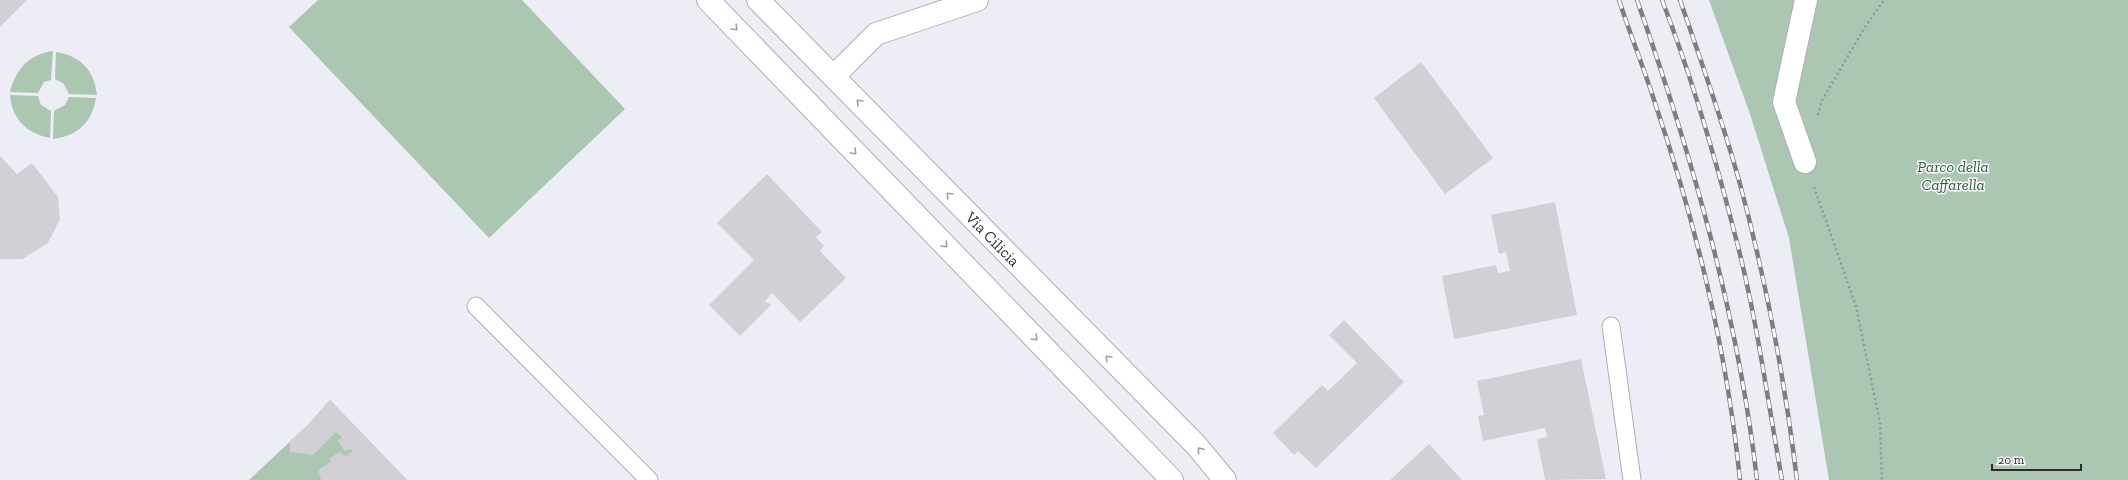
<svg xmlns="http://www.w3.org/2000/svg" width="2128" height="480" font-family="'Zilla Slab',serif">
  <rect width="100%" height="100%" fill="#ededf5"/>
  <path fill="#abc7b2" d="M318,0H522L625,109L489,238L289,27Z
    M1709,0H2128V480H1829L1789,238L1750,114Z
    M53,51L51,80L44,82L38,93L10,92C16,69 29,54 53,51Z
    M56,52C81,56 94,70 97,95L69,94L63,83L55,79Z
    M10,95L38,96L41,105L51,111L50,138C26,133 12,119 10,95Z
    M69,97L96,98C92,123 77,136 53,139L54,111L65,105Z
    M330,400L407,480H249L308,425Z"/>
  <path fill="#d2cfd6" d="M0,0H27L0,27Z
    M1421,62L1493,158L1445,194L1374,98Z
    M0,156L17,174L32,163L58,197L60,219L48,243L22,259H0Z
    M767,174L822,232L816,237L824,246L820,251L846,278L800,322L772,293L765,301L771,305L740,336L709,305L754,260L717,223Z
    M1555,202L1577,315L1454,339L1442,276L1496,265L1498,273L1510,271L1506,252L1499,254L1491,215Z
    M1344,320L1404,382L1316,468L1298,451L1294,455L1273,433L1322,385L1328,391L1357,363L1329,335Z
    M1581,359L1606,479L1545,480L1537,439L1547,437L1545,428L1483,441L1478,416L1484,415L1477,381Z
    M330,400L407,480H321L318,470L331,462L329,459L339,452L346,456L353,451L351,449L345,451L338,441L342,437L336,432L313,455L290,452V441L308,425Z
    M1429,444L1462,480H1390Z"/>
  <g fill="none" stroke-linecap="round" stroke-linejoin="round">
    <defs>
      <path id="service" d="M476,306L649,480
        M1611,326L1632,480"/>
      <path id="pedestrian" d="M834,76L876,34L977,0
        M1805,162L1784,102L1806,0"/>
      <g id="primary">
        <path d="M708,0L1172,480"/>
        <path id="s1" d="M758,0L1196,445L1225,480"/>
      </g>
    </defs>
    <use href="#service" stroke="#aeaeb6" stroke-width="19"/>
    <use href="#pedestrian" stroke="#aeaeb6" stroke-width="24"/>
    <use href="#primary" stroke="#aeaeb6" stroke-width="24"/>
    <path stroke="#95959b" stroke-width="2.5" stroke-dasharray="2 3" stroke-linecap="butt" d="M1818,115L1821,102L1865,27L1884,0
      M1814,187L1856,306L1880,423L1882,480"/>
    <use href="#service" stroke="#fff" stroke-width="17"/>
    <use href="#pedestrian" stroke="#fff" stroke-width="22"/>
    <use href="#primary" stroke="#fff" stroke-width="22"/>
    <defs>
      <path id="rail" d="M1619,0C1630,34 1644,68 1655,103C1696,224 1727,352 1740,480
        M1637,0C1692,156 1738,315 1757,480
        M1662,0C1691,75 1714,153 1734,231C1756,312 1767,397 1782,480
        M1680,0C1701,61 1723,122 1740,184C1766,281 1785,380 1797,480"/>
    </defs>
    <use href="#rail" stroke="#7d7d82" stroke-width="4.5"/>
    <use href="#rail" stroke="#fbfbfe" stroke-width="3" stroke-dasharray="9" stroke-linecap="butt"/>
  </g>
  <defs><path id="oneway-chevron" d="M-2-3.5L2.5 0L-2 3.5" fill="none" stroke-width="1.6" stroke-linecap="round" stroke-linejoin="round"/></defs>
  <g stroke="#a0a0a1">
    <use href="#oneway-chevron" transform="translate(735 28) rotate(46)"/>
    <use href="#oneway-chevron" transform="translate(859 102) rotate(-134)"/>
    <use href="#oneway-chevron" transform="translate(854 152) rotate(46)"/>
    <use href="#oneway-chevron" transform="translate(949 195) rotate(-134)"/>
    <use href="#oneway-chevron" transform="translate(945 245) rotate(46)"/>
    <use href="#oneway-chevron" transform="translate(1035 338) rotate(46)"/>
    <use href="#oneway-chevron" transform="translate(1108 358) rotate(-135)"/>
    <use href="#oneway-chevron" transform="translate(1200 450) rotate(-130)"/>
  </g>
  <g text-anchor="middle" stroke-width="3" stroke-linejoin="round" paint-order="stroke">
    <g font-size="16" font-style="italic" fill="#2a623e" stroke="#fbfbfe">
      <text x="1953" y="172">Parco della<tspan x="1953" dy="18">Caffarella</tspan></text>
    </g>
    <g font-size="16" fill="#2c2c2f" stroke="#fbfbfe">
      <text dy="6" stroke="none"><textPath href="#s1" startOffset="335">Via Cilicia</textPath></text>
    </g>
  </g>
  <path d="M1992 464v6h89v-6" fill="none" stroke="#2c2c2f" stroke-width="2"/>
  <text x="1998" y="464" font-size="12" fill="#2c2c2f" stroke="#fbfbfe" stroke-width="3" paint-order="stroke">20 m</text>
</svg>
